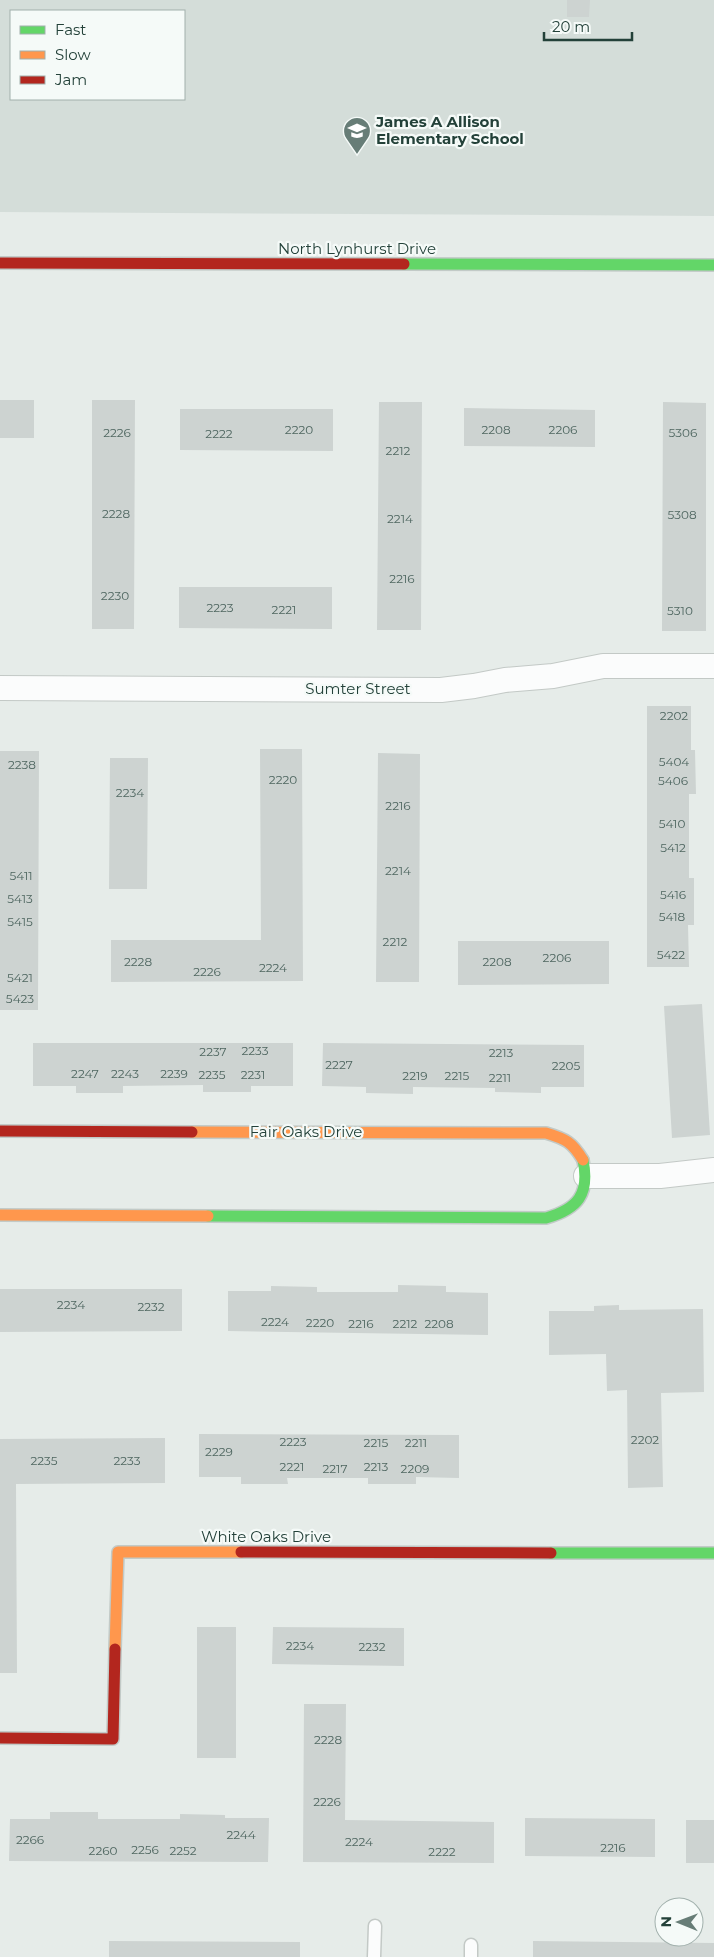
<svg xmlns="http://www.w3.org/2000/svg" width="714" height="1957" font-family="Montserrat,sans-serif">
  <rect width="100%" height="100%" fill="#e6ece9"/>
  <path fill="#d4ddd9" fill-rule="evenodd" d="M0,0H714V216L0,212ZM11,11H184V99H11Z"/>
  <path fill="#cdd3d1" d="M567,0H590L589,17H567Z
    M0,400H34V438H0Z
    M92,400H135L134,629H92Z
    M379,402H422L421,630H377Z
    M663,402L706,403V631H662Z
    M464,408L595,410V447L464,446Z
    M180,409H333V451L180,450Z
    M179,587H332V629L179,628Z
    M647,706H691V750H695L696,794H689V878H694V925H688L689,967H647Z
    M260,749H302L303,981L111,982V940H261Z
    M0,751H39L38,1010H0Z
    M378,753L420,754L419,982H376Z
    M110,758H148L147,889H109Z
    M458,941H609V984L458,985Z
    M702,1004L710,1135L672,1138L664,1006Z
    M33,1043H293V1086H251V1092H203V1085L123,1086V1093H76V1086H33Z
    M323,1043L584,1045V1087H541V1093L495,1092V1088L413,1087V1094L366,1093V1087L322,1086Z
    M398,1285L446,1286V1292L488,1293V1335L228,1331V1291H271V1286L317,1287V1292H398Z
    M0,1289H182V1331L0,1332Z
    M619,1305V1310L703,1309L704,1392L661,1393L663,1487L628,1488L627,1390L607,1391L606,1354L549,1355V1311H594V1306Z
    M199,1434L459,1435V1478L416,1477V1484H368V1478H287L288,1484H241V1477H199Z
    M165,1438V1483L16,1484L17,1673H0V1439Z
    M197,1627H236V1758H197Z
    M273,1627L404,1628V1666L272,1664Z
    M304,1704H346L345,1820L494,1822V1863L303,1862Z
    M50,1812H98V1819H180V1814L225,1815V1818H269L268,1862L9,1861L10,1819H50Z
    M525,1818L655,1819V1857L525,1856Z
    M686,1820H714V1863H686Z
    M109,1941L300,1942V1957H109Z
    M533,1941L714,1943V1957H533Z"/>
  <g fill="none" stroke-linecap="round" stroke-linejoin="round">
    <defs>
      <path id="lane" d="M374,1957L375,1926
        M471,1957V1945"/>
      <path id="street" d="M0,688L441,690L474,686L505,680L553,676L603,666H714
        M586,1176H660L714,1170"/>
      <path id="fast" d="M404,264L714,265
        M208,1216L546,1218C578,1209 590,1194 583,1160
        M551,1553H714"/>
      <path id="slow" d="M192,1132L546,1133C566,1139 572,1142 583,1160
        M0,1215L208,1216
        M115,1649L118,1552H241"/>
      <path id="jam" d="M0,263L404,264
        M0,1131L192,1132
        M241,1552L551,1553
        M0,1738L113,1739L115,1649"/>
    </defs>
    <use href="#lane" stroke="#c3c9c6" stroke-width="15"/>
    <use href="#street" stroke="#c3c9c6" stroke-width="26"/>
    <use href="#fast" stroke="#c2cac7" stroke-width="14"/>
    <use href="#slow" stroke="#c2cac7" stroke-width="14"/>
    <use href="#jam" stroke="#c2cac7" stroke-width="14"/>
    <use href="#lane" stroke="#fbfcfc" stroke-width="12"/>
    <use href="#street" stroke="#fbfcfc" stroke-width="24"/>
    <use href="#fast" stroke="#63d668" stroke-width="11"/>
    <use href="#slow" stroke="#ff974d" stroke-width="11"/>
    <use href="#jam" stroke="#b3261e" stroke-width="11"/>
  </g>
  <defs>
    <symbol id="school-pin" viewBox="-11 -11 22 30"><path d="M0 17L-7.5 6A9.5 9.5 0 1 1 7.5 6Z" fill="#677d77" stroke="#f5faf8"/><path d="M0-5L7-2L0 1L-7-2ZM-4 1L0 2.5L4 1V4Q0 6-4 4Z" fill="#fff"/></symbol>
  </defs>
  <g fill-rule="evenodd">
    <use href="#school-pin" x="341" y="115" width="32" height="43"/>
  </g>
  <g text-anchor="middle" stroke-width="4.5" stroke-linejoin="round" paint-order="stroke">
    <g font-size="12" fill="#4e6660">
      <text x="299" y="434">2220</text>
      <text x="496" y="434">2208</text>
      <text x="563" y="434">2206</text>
      <text x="117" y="437">2226</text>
      <text x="683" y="437">5306</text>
      <text x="219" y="438">2222</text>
      <text x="398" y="455">2212</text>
      <text x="116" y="518">2228</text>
      <text x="682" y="519">5308</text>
      <text x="400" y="523">2214</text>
      <text x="402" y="583">2216</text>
      <text x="115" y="600">2230</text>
      <text x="220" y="612">2223</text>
      <text x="284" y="614">2221</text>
      <text x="680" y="615">5310</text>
      <text x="674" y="720">2202</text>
      <text x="674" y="766">5404</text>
      <text x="22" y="769">2238</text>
      <text x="283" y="784">2220</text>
      <text x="673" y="785">5406</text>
      <text x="130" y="797">2234</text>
      <text x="398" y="810">2216</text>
      <text x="672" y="828">5410</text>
      <text x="673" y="852">5412</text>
      <text x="398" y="875">2214</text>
      <text x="21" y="880">5411</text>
      <text x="673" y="899">5416</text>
      <text x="20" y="903">5413</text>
      <text x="672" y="921">5418</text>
      <text x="20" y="926">5415</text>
      <text x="395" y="946">2212</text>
      <text x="671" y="959">5422</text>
      <text x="557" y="962">2206</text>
      <text x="138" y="966">2228</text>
      <text x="497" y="966">2208</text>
      <text x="273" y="972">2224</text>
      <text x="207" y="976">2226</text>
      <text x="20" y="982">5421</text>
      <text x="20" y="1003">5423</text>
      <text x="255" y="1055">2233</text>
      <text x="213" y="1056">2237</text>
      <text x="501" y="1057">2213</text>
      <text x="339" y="1069">2227</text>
      <text x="566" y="1070">2205</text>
      <text x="85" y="1078">2247</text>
      <text x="125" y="1078">2243</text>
      <text x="174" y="1078">2239</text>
      <text x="212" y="1079">2235</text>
      <text x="253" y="1079">2231</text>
      <text x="415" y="1080">2219</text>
      <text x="457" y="1080">2215</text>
      <text x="500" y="1082">2211</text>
      <text x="71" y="1309">2234</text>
      <text x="151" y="1311">2232</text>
      <text x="275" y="1326">2224</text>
      <text x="320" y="1327">2220</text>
      <text x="361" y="1328">2216</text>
      <text x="405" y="1328">2212</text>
      <text x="439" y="1328">2208</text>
      <text x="645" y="1444">2202</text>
      <text x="293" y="1446">2223</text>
      <text x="376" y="1447">2215</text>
      <text x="416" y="1447">2211</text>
      <text x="219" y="1456">2229</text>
      <text x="44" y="1465">2235</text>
      <text x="127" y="1465">2233</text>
      <text x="292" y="1471">2221</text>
      <text x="376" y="1471">2213</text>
      <text x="335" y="1473">2217</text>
      <text x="415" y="1473">2209</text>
      <text x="300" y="1650">2234</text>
      <text x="372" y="1651">2232</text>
      <text x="328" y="1744">2228</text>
      <text x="327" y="1806">2226</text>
      <text x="241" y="1839">2244</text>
      <text x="30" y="1844">2266</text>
      <text x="359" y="1846">2224</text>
      <text x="613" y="1852">2216</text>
      <text x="145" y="1854">2256</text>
      <text x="103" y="1855">2260</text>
      <text x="183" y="1855">2252</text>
      <text x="442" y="1856">2222</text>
    </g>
    <g font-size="15" font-weight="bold" fill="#234139" stroke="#f5faf8" text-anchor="start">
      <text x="376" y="127">James A Allison<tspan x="376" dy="17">Elementary School</tspan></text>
    </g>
    <g font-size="15" fill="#234139" stroke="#f5faf8">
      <text x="357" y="254">North Lynhurst Drive</text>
      <text x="358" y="694">Sumter Street</text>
      <text x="306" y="1137">Fair Oaks Drive</text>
      <text x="266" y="1542">White Oaks Drive</text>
    </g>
  </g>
  <rect x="10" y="10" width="175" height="90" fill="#f5faf8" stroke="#a1b0ac"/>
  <rect x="20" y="26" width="25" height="8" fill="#63d668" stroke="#a1b0ac"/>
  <text x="55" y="35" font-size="15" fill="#234139">Fast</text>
  <rect x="20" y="51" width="25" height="8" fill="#ff974d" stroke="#a1b0ac"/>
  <text x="55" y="60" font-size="15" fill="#234139">Slow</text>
  <rect x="20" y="76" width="25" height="8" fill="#b3261e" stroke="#a1b0ac"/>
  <text x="55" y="85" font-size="15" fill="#234139">Jam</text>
  <g transform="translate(679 1922) rotate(271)"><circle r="24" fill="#f5faf8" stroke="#a1b0ac"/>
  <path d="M0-4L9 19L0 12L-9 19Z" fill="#677d77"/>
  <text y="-8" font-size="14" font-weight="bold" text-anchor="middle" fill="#234139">N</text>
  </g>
  <path d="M544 32v8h88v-8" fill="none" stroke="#234139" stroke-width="2.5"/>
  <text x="552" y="32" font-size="15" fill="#234139" stroke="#f5faf8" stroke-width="4" paint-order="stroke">20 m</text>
</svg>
